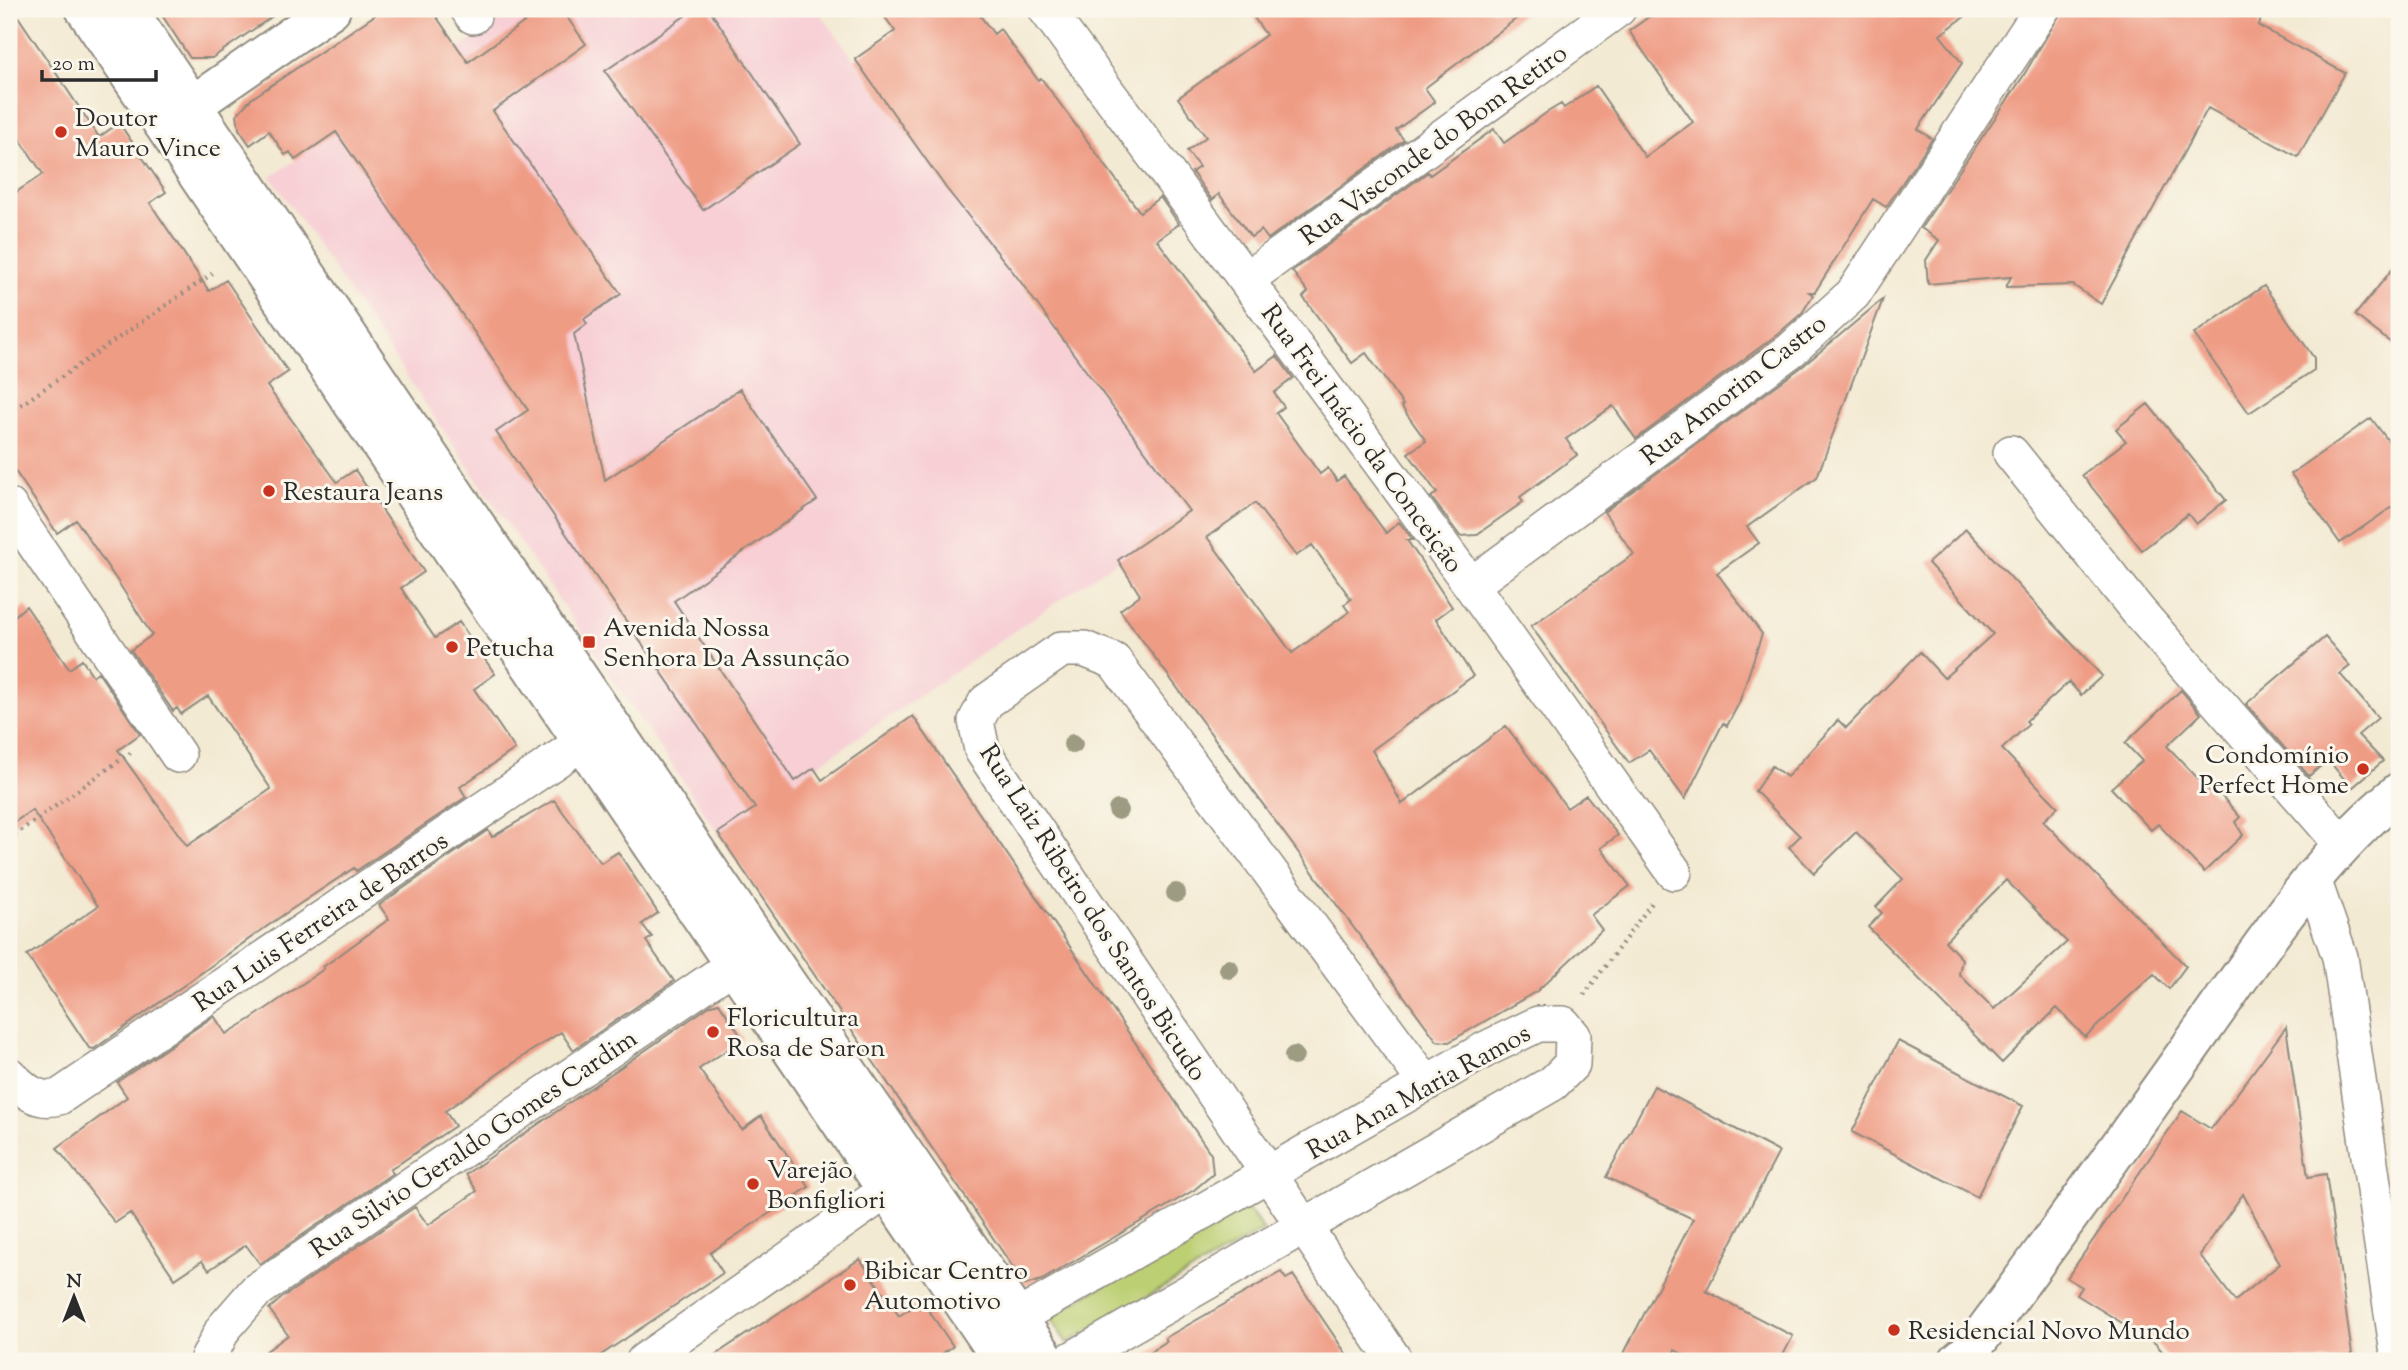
<svg xmlns="http://www.w3.org/2000/svg" width="2408" height="1370" font-family="'Sorts Mill Goudy',serif">
  <rect width="100%" height="100%" fill="#fbf7ec"/>
  <filter id="ink" filterUnits="userSpaceOnUse"><feTurbulence type="fractalNoise" baseFrequency=".0143" numOctaves="2"/><feDisplacementMap in="SourceGraphic" scale="14" xChannelSelector="R" yChannelSelector="G"/><feConvolveMatrix kernelMatrix="1 2 1 2 8 2 1 2 1" color-interpolation-filters="sRGB"/></filter>
  <filter id="wash" filterUnits="userSpaceOnUse"><feTurbulence type="fractalNoise" baseFrequency=".00686" numOctaves="4" result="noise"/><feDisplacementMap in="SourceGraphic" scale="28" xChannelSelector="R" yChannelSelector="G"/><feGaussianBlur stdDeviation="1.57" result="paint"/><feColorMatrix in="noise" values="0 0 0 0 0 0 0 0 0 0 0 0 0 0 0 0 0 1.4 0 .05"/><feComposite in="paint" operator="in"/></filter>
  <g filter="url(#wash)">
    <rect width="100%" height="100%" fill="#f3ead3"/>
    <path fill="#f7cfd5" d="M516,9H817L1189,512L718,833L271,177Z"/>
    <path fill="#bccf72" stroke="#747d4e" stroke-width="2" d="M1245,1204L1263,1230L1067,1343L1049,1317Z"/>
    <g id="blocks">
      <path fill="#ef9c85" fill-rule="evenodd" d="M9,9H13L99,137L119,123L166,192L150,203L209,291L226,280L263,334L288,372L267,386L337,482L355,470L424,572L401,588L435,638L459,622L495,674L474,689L515,749L460,787L466,797L356,871L354,868L286,913L94,1049L89,1048L27,955L98,906L32,810L9,826V621L26,606L69,669L82,660L93,676L98,672L140,734L118,750L187,846L271,789L208,696L181,714L177,708L173,711L131,650L152,635L120,585L76,520L57,533L9,462V197L43,174L9,123Z
        M158,9H283L212,58H190Z
        M384,9H431L468,62L543,9H561L586,44L493,111L621,294L584,319L587,324L574,334L605,480L740,389L817,500L674,601L795,781L814,768L822,780L913,716L1211,1154L1213,1174L1194,1190L1042,1280L1025,1285L718,833L755,808L496,432L528,410L336,132L295,160L290,152L285,155L269,131L250,145L239,129L237,114L251,99Z
        M695,9H709L800,144L703,210L605,71Z
        M879,9H975L994,34L1000,29L1038,80L1041,78L1140,212L1160,197L1179,224L1157,240L1256,371L1277,356L1293,378L1274,393L1284,407L1276,413L1320,474L1328,468L1337,481L1344,476L1386,533L1399,522L1413,540H1407L1452,607L1436,619L1473,676L1372,750L1402,804L1506,726L1567,808L1586,795L1618,835L1601,848L1630,886L1591,915L1602,930L1537,991L1449,1042L1437,1041L1120,610L1140,595L1118,560L1189,511L1017,277L946,188L855,59L895,31ZM1255,503L1296,556L1312,545L1351,599L1344,605L1349,612L1292,653L1207,537Z
        M1248,9H1529L1425,88L1435,102L1396,130L1404,140L1268,239L1261,230L1251,237L1219,194L1212,200L1192,172L1199,167L1187,151L1206,137L1178,98L1266,35Z
        M1660,9H1975L1940,35L1962,63L1918,129L1932,139L1886,207L1873,199L1815,292H1809L1813,295L1802,313L1778,334L1636,439L1613,406L1566,439L1577,455L1520,497L1523,502L1476,535L1460,536L1431,497L1437,493L1408,453L1426,441L1401,406L1403,405L1366,353L1352,363L1303,297L1308,292L1292,271L1428,172L1430,175L1494,129L1504,143L1546,113L1561,104L1564,108L1596,86L1645,157L1693,122L1629,31Z
        M2063,9H2221L2231,16L2234,9H2263L2259,26L2345,73L2298,157L2208,108L2101,304L2073,285L2006,287L2011,277L1928,284L1926,260L1939,240L1921,228L2022,78Z
        M2399,261V349L2355,315Z
        M2264,286L2314,358V370L2249,413L2194,334Z
        M1883,299L1817,477L1747,527L1759,543L1717,573L1762,634L1739,703L1727,726L1723,723L1685,799L1649,750L1629,763L1531,626L1634,554L1604,512L1803,366Z
        M2148,404L2226,500L2196,524L2188,514L2142,550L2082,475L2126,441L2116,429Z
        M2371,418L2399,455V502L2340,543L2291,474Z
        M1966,529L2102,676L2081,695L2069,682L2026,721L2029,724L2002,749L2058,807L2043,821L2186,966L2169,989L2154,974L2085,1037L2057,1008L2002,1063L1868,927L1882,913L1876,907L1903,879L1856,832L1814,873L1789,847L1800,836L1755,791L1772,766L1787,777L1838,720L1846,728L1920,652L1944,678L1993,634L1928,563ZM2006,880L2067,942L1994,1009L1959,974L1962,959L1945,941Z
        M2325,637L2350,666L2340,674L2378,718L2358,735L2383,761L2352,788L2328,760L2309,776L2246,704Z
        M2181,690L2201,714L2167,746L2212,793L2216,796L2219,793L2240,817L2235,822L2243,835L2204,872L2158,824L2151,830L2111,788L2142,761L2125,743Z
        M554,800L601,863L618,852L658,913L642,924L652,937L646,941L674,981L573,1050L561,1032L528,1053L445,1111L455,1126L390,1170L393,1173L260,1264L246,1245L209,1270L202,1261L175,1279L130,1213L115,1223L57,1148L127,1097L117,1082L214,1016L226,1034L251,1019L324,969L323,967L389,919L379,905L488,830L492,837Z
        M719,1003L743,1039L699,1069L742,1130L761,1116L809,1187L710,1253L723,1273L592,1361H253L288,1335L269,1309L283,1297L415,1207L428,1225L477,1191L466,1174L711,1005Z
        M2286,1027L2308,1177L2326,1174L2353,1361H2170L2156,1344L2077,1295L2082,1287L2067,1278L2182,1111L2211,1129ZM2243,1194L2280,1264L2235,1301L2200,1255Z
        M1898,1041L2023,1106L1977,1197L1852,1132Z
        M1654,1086L1779,1152L1706,1291L1793,1336L1780,1361H1695L1675,1350L1669,1361H1620L1693,1219L1606,1177Z
        M860,1259L899,1316L922,1301L953,1346L932,1361H706Z
        M1281,1272L1286,1279L1293,1275L1351,1361H1136L1167,1341L1165,1338Z"/>
    </g>
  </g>
  <g filter="url(#ink)">
    <use href="#blocks" fill-opacity="0" stroke="#8f8a7f" stroke-width="2"/>
    <g fill="none" stroke-linecap="round" stroke-linejoin="round">
      <defs>
        <path id="minor" d="M468,9L473,16
          M1046,9L1471,585L1674,872
          M1247,279L1618,9
          M2011,453L2138,611L2341,843
          M9,506L178,755
          M1471,585L1791,350L1853,294L2042,9
          M2312,876L2340,957L2399,1361
          M9,1075C24,1090 37,1103 59,1097L605,727
          M992,1332L1486,1049L1538,1024H1563L1573,1036L1572,1064L1553,1083L1069,1361
          M207,1361L223,1329L256,1291L757,949
          M644,1361L910,1174
          M1395,1361L982,750L976,721L986,702L1062,649H1084L1114,661L1426,1083"/>
        <path id="tertiary" d="M85,9L1003,1361
          M127,9L714,878L1047,1361
          M171,120L331,9"/>
        <path id="secondary" d="M1958,1361L1971,1350C2049,1245 2125,1139 2201,1032C2262,947 2317,858 2399,792"/>
      </defs>
      <use href="#minor" stroke="#8f8a7f" stroke-width="38"/>
      <use href="#tertiary" stroke="#8f8a7f" stroke-width="42"/>
      <use href="#secondary" stroke="#8f8a7f" stroke-width="42"/>
      <path stroke="#8f8a7f" stroke-width="4.5" stroke-dasharray="2 5" stroke-linecap="butt" d="M9,413L216,271
        M9,839L133,751
        M1584,995L1654,900"/>
      <use href="#minor" stroke="#fff" stroke-width="35"/>
      <use href="#tertiary" stroke="#fff" stroke-width="38"/>
      <use href="#secondary" stroke="#fff" stroke-width="38"/>
    </g>
    <g fill="#9d9c82">
      <circle cx="1073" cy="744" r="10"/>
      <circle cx="1118" cy="810" r="10"/>
      <circle cx="1176" cy="893" r="10"/>
      <circle cx="1229" cy="969" r="10"/>
      <circle cx="1294" cy="1056" r="10"/>
    </g>
  </g>
  <g fill="#c8321e" stroke="#fbf7ec" stroke-width="2.5">
    <circle cx="61" cy="132" r="7"/>
    <circle cx="269" cy="491" r="7"/>
    <rect x="582" y="635" width="14" height="14" rx="3.5"/>
    <circle cx="452" cy="647" r="7"/>
    <circle cx="2363" cy="769" r="7"/>
    <circle cx="713" cy="1032" r="7"/>
    <circle cx="753" cy="1184" r="7"/>
    <circle cx="850" cy="1285" r="7"/>
    <circle cx="1894" cy="1330" r="7"/>
  </g>
  <g text-anchor="middle" stroke-width="6" stroke-linejoin="round" paint-order="stroke">
    <g font-size="26" fill="#2b2b2b" stroke="#fbf7ec" text-anchor="start">
      <text x="75" y="126">Doutor<tspan x="75" dy="30">Mauro Vince</tspan></text>
      <text x="283" y="500">Restaura Jeans</text>
      <text x="603" y="636">Avenida Nossa<tspan x="603" dy="30">Senhora Da Assunção</tspan></text>
      <text x="466" y="656">Petucha</text>
      <text x="2349" y="763" text-anchor="end">Condomínio<tspan x="2349" dy="30">Perfect Home</tspan></text>
      <text x="727" y="1026">Floricultura<tspan x="727" dy="30">Rosa de Saron</tspan></text>
      <text x="767" y="1178">Varejão<tspan x="767" dy="30">Bonfigliori</tspan></text>
      <text x="864" y="1279">Bibicar Centro<tspan x="864" dy="30">Automotivo</tspan></text>
      <text x="1908" y="1339">Residencial Novo Mundo</text>
    </g>
    <g font-size="26" fill="#2b2b2b" stroke="#fbf7ec">
      <text transform="translate(1433 144) rotate(-36)" y="9">Rua Visconde do Bom Retiro</text>
      <text transform="translate(1733 389) rotate(-38)" y="9">Rua Amorim Castro</text>
      <text transform="translate(1363 438) rotate(54)" y="9">Rua Frei Inácio da Conceição</text>
      <text transform="translate(1094 912) rotate(57)" y="9">Rua Laiz Ribeiro dos Santos Bicudo</text>
      <text transform="translate(320 921) rotate(-34)" y="9">Rua Luis Ferreira de Barros</text>
      <text transform="translate(1418 1091) rotate(-29)" y="9">Rua Ana Maria Ramos</text>
      <text transform="translate(473 1143) rotate(-34)" y="9">Rua Silvio Geraldo Gomes Cardim</text>
    </g>
  </g>
  <rect width="2408" height="1370" fill="none" stroke="#fbf7ec" stroke-width="35"/>
  <g transform="translate(74 1297)" stroke="#fbf7ec" stroke-width="5" paint-order="stroke">
  <path d="M0-5L12 26L0 18L-12 26Z" fill="#2b2b2b"/>
  <text y="-10" font-size="19" font-weight="bold" text-anchor="middle" fill="#2b2b2b">N</text>
  </g>
  <path d="M42 70v10h114v-10" fill="none" stroke="#2b2b2b" stroke-width="3.5"/>
  <text x="52" y="70" font-size="21" fill="#2b2b2b" stroke="#fbf7ec" stroke-width="5" paint-order="stroke">20 m</text>
</svg>
